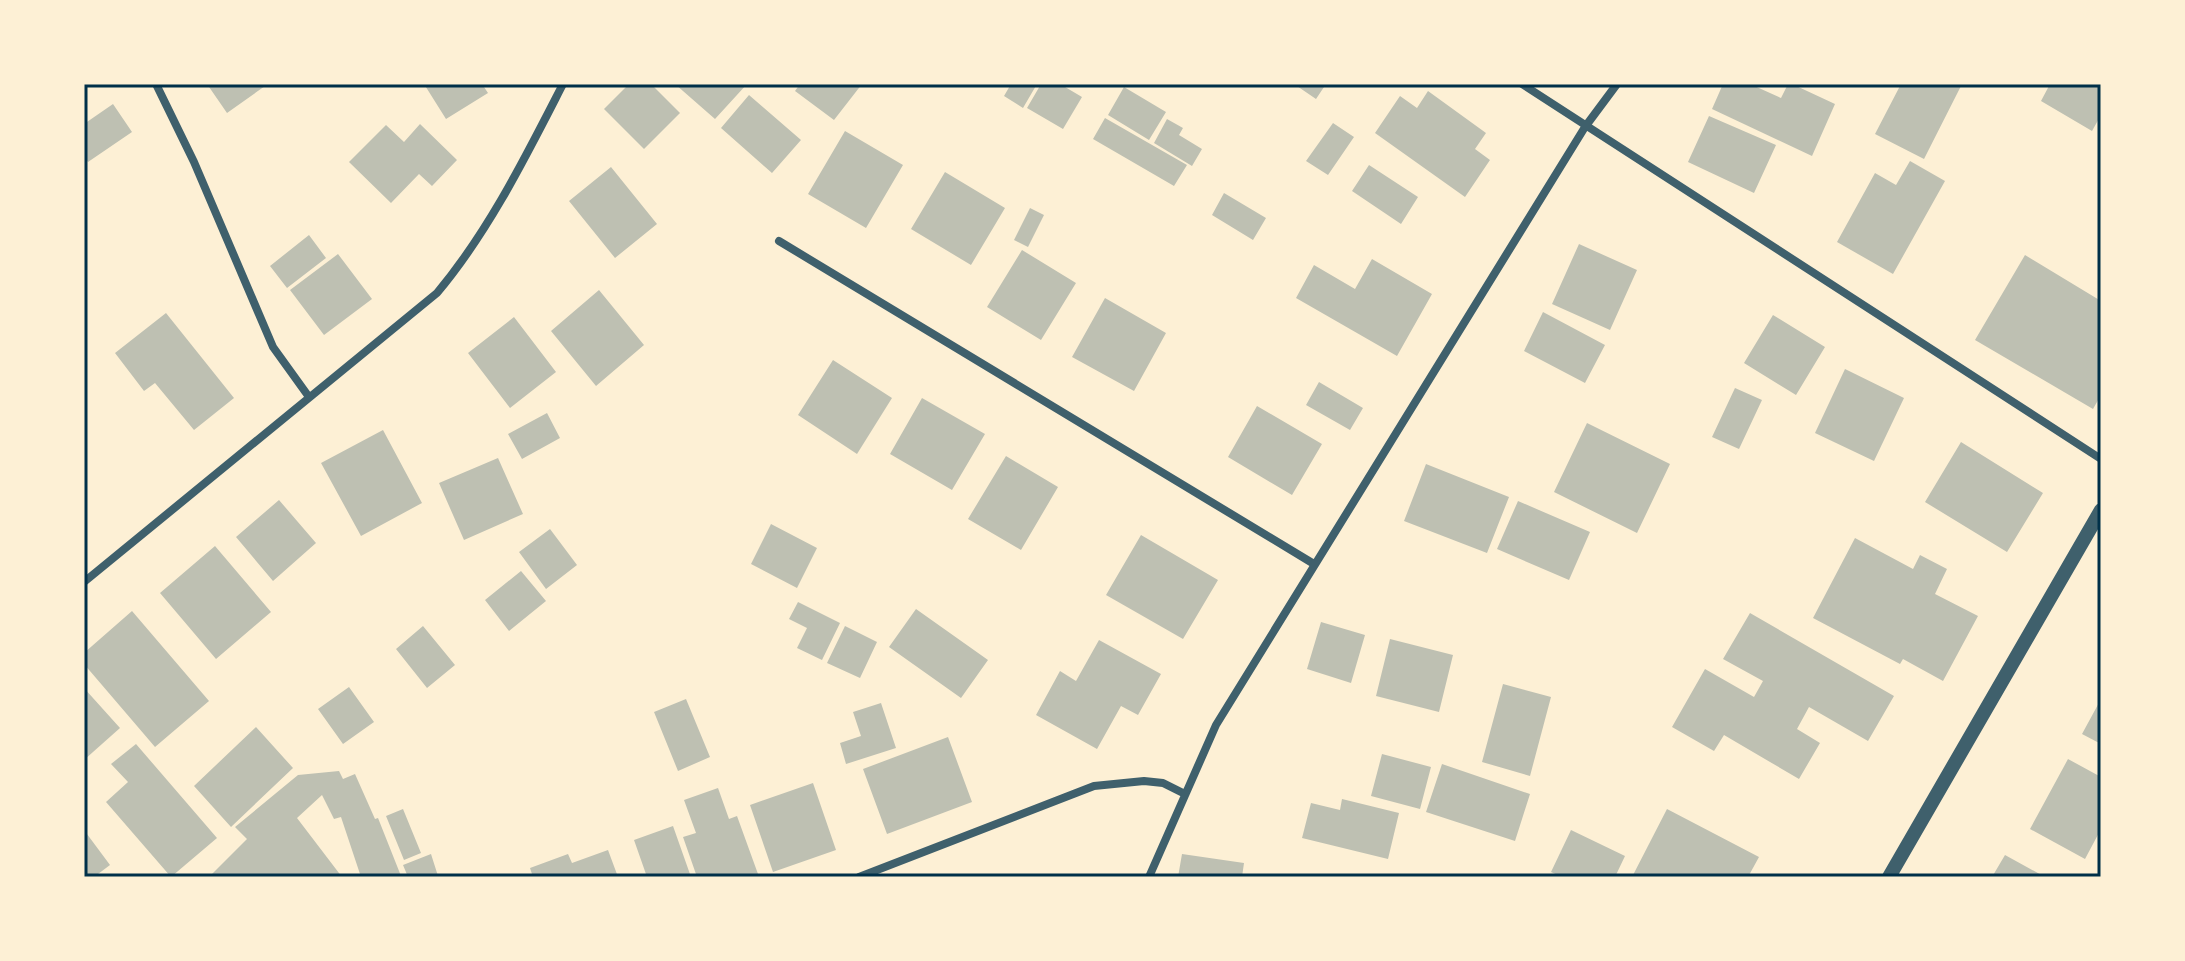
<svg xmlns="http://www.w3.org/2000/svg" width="2185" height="961" font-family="Merriweather,serif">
  <rect width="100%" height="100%" fill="#fdf0d5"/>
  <path fill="#bec0b2" d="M207,84H263L265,86L227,113Z
    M424,84H482L488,93L446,119Z
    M629,84H651L680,113L644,149L604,109Z
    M675,84H747L715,119Z
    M800,84H862L834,120L795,91Z
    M1011,84H1037L1023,108L1004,96Z
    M1041,84H1060L1082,97L1063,129L1027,108Z
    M1294,84H1326L1316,99Z
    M1723,84H1750L1781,98L1788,84H1792L1835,104L1812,156L1712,109Z
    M1901,84H1962L1924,159L1875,134Z
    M2050,84H2101V115L2092,131L2041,101Z
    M1124,87L1166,112L1149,140L1108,115Z
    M1428,91L1486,133L1475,149L1490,160L1465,197L1375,133L1400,96L1417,108Z
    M749,95L801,140L772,173L721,128Z
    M113,104L132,132L88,162L84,156V124Z
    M1709,116L1776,145L1754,193L1688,162Z
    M1105,118L1187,165L1174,186L1093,139Z
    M1167,119L1183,128L1179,135L1202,149L1192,166L1154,143Z
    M1333,123L1354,137L1328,175L1306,161Z
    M420,124L457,160L432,186L419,174L391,203L349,162L386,125L404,142Z
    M845,131L903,165L866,228L808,194Z
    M1910,161L1945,181L1893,274L1837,242L1875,173L1896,185Z
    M1369,165L1418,197L1401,224L1352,191Z
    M611,167L657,224L615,258L569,201Z
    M945,172L1005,208L971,265L911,229Z
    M1224,193L1266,218L1253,240L1212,215Z
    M1030,208L1044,215L1028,247L1014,240Z
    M309,235L326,258L287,288L270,266Z
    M1579,244L1637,270L1610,330L1552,304Z
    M1022,250L1076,283L1041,340L987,307Z
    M338,254L372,299L324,335L290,290Z
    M2025,255L2101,301V395L2093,409L1975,340Z
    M1372,259L1432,294L1397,356L1296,298L1314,265L1355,289Z
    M599,290L644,345L596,386L551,331Z
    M1105,298L1166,333L1134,391L1072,357Z
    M1543,312L1605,345L1585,383L1524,351Z
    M166,313L234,398L194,430L155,383L144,391L115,353Z
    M1773,315L1825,347L1796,395L1744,363Z
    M514,317L556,372L510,408L468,353Z
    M833,360L892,398L857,454L798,415Z
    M1845,369L1904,398L1874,461L1815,433Z
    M1319,382L1363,408L1350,430L1306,405Z
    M1735,388L1762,400L1739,449L1712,437Z
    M922,398L985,434L952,490L890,454Z
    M1257,406L1322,444L1292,495L1228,457Z
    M547,413L560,438L522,459L508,434Z
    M1587,423L1670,464L1637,533L1554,492Z
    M383,430L422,503L361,536L321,463Z
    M1961,442L2043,493L2007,552L1925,502Z
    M1006,456L1058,487L1021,550L968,519Z
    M498,458L523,514L464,540L439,483Z
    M1426,464L1509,497L1487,553L1404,521Z
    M279,500L316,543L273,581L236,537Z
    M1518,501L1590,532L1569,580L1497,549Z
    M771,524L817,548L797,588L751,564Z
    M550,529L577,565L546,589L519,552Z
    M1141,535L1218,580L1183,639L1106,595Z
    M1855,538L1913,569L1920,555L1947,569L1935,594L1978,616L1943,681L1903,659L1900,664L1813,618Z
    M215,546L271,612L216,659L160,593Z
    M521,571L546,601L509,631L485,600Z
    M798,602L840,623L822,660L797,648L807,628L789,619Z
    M916,609L988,660L961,698L889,647Z
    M132,611L209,701L155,747L84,664V653Z
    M1750,613L1894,696L1868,741L1809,707L1797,729L1820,743L1799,779L1724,735L1714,751L1672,727L1705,669L1754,697L1763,681L1723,659Z
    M1321,622L1365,635L1351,683L1307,669Z
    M423,626L455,665L427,688L396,649Z
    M845,626L877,642L860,678L827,663Z
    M1390,639L1453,655L1439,712L1376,696Z
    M1099,640L1161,674L1138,715L1121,706L1097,749L1036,715L1060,671L1076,681Z
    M1503,684L1551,697L1530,776L1482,762Z
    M349,687L374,722L343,744L318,709Z
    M84,688L120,728L84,760Z
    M686,699L710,757L678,771L654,712Z
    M2101,699V744L2082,734Z
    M881,703L896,748L846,764L840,743L861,736L853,712Z
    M256,727L293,768L231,827L194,786Z
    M948,737L972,802L887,834L863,769Z
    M136,744L217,838L171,877L106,802L128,782L111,764Z
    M1382,754L1431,767L1420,809L1371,796Z
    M2068,759L2101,777V829L2085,859L2030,829Z
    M1442,764L1530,794L1515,841L1426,812Z
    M339,771L343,779L355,774L375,819L378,818L401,876L361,877L341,817L334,819L322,795L297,818L342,877H209L247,839L235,827L298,775Z
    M813,783L836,850L773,872L750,805Z
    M718,788L729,819L737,816L758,874L697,877L683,837L696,833L684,800Z
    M1342,799L1399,813L1388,859L1302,838L1311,803L1340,810Z
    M403,809L421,853L404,860L386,816Z
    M1667,809L1759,857L1748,877H1632Z
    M673,826L691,877H647L634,840Z
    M84,830L110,865L94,877H84Z
    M1571,830L1625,856L1615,877H1562L1551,872Z
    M608,850L618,877H533L530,868L568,854L572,863Z
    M431,854L438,876L408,877L403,865Z
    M1182,854L1244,863L1242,877H1178Z
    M2005,855L2045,877H1992Z"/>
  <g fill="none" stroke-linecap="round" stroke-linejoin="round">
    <path stroke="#3f606c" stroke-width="8" d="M156,84L194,162L273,347L309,397
      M1522,84L2101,459
      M779,241L1314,564
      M84,582L437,293C489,231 526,156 563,84
      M859,877L1094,786L1144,781L1163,783L1183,793
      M1149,877L1216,725L1585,127L1617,84"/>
    <path stroke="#3f606c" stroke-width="14" d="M1889,877L2101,510"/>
  </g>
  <rect width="2185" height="961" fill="none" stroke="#fdf0d5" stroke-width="172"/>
  <rect x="86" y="86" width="2013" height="789" fill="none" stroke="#003049" stroke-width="3"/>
</svg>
